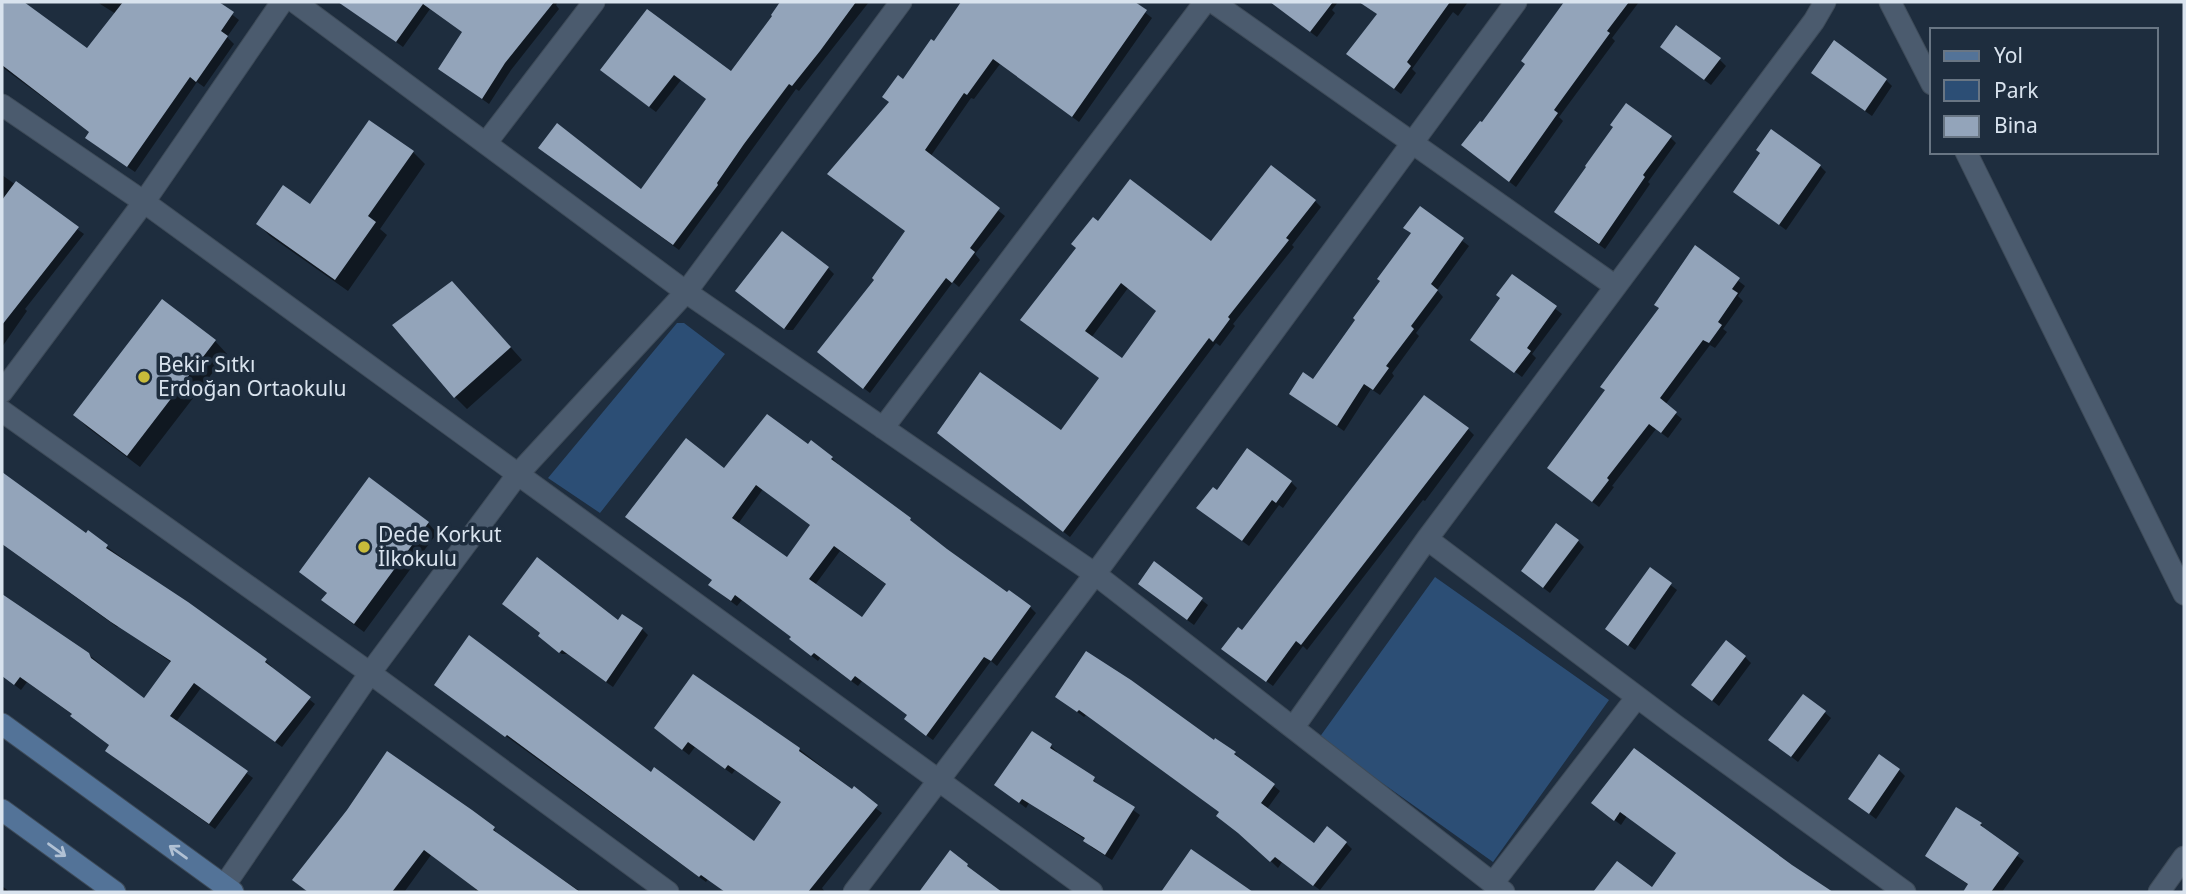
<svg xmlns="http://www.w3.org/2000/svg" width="2186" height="894" font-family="'Noto Sans',sans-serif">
  <rect width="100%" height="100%" fill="#1e2d3e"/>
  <path fill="#2c4e75" d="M677,323H684L725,354L600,513L548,478Z
    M1435,577L1609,700L1493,862L1319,738Z"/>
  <path fill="#0007" fill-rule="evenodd" d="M2,2H21L88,51L116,14L97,2H216L239,20L227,37L234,44L204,87L197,82L135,172L94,144L91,133L2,67Z
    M359,2H558L556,5L559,9L511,70L489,104L440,69L464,33L430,9L403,47L353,10Z
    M782,2H869L799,91L796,89L679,250L540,148L641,191L698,119Z
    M963,2H1132L1152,18L1079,122L1000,64L974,99L971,98L930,157L1005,216L975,254L980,260L959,287L953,282L870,393L825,358L907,232L891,103L903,81L934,43Z
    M1270,2H1338L1332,10L1335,13L1317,37Z
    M1383,2H1468L1458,16L1453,12L1412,69L1416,73L1401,94L1355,60L1379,15L1375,12Z
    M1566,2H1639L1612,38L1615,41L1559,117L1563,121L1516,187L1470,151L1483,124L1527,65L1523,61Z
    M648,12L681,80L656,112L608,76Z
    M1668,53L1719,59L1726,66L1711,85Z
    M1820,79L1886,80L1892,86L1872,116Z
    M1670,137L1676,143L1648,182L1650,184L1605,249L1562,218Z
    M413,152L425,164L380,229L387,235L348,291L270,236L258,224L310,207Z
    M1762,154L1820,166L1826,172L1786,230L1735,192Z
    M2,175L84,234L25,309L27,311L2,347V281L16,262L2,252Z
    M1315,201L1321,207L1292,245L1294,247L1233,324L1235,326L1220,346L1216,343L1070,537L946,439L1062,432L1101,379L1028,326L1098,223L1211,244ZM1128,288L1158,311L1122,361L1091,338Z
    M1420,208L1469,246L1437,290L1443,297L1416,333L1419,336L1392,373L1394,376L1380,395L1371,389L1344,431L1291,394L1313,381L1357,320L1413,234Z
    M1695,247L1745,286L1738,296L1743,301L1723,329L1727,332L1715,348L1710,345L1665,405L1682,419L1668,438L1656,429L1612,486L1614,487L1599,507L1556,474L1661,309Z
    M828,268L834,274L793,330H787L743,297Z
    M1513,276L1562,314L1532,354L1536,358L1522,377L1476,342Z
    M465,296L522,360L467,409L455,397Z
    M215,341L227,354L140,467L87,427L75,415Z
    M1468,429L1474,435L1425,501L1423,500L1307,650L1303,646L1273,686L1230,655L1242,632Z
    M811,443L832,458L838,464L837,466L1007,595L1030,607L1036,613L997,666L991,661L933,740L912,725L909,715L862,681L858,686L820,658L818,661L797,645L793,637L742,600L737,606L717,591L713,581L724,471L808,447ZM763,489L812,526L787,560L738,524ZM840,551L887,585L862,619L815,585Z
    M2,473L87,536L107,547L266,661L272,667L270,668L315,704L282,747L201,688L176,722L253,778L215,829L114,757L111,746L73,715L27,682L21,690L2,675V596L88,654L145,701L172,663L119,626L117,627L2,544Z
    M1291,482L1297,488L1283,508L1279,505L1249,546L1205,514L1217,492Z
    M428,523L437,533L364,632L333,609L324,600L328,594L301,572Z
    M1578,541L1584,547L1550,593L1529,577Z
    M1155,564L1208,605L1194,625L1146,590Z
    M1650,569L1677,590L1635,650L1614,635Z
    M510,610L618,622L642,629L648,635L613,687L567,654H562L546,642L541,634Z
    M1745,657L1751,663L1719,706L1700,691Z
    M436,685L651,774L755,843L782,803L735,770L732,774L695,747L689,755L662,734L799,749L882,813L822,888L825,892H726L708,879L706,882Z
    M1057,697L1214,742L1234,753L1280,791L1267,809L1315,845L1346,843L1352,849L1320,890L1282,862L1278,868L1221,813L1086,715L1084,717Z
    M1824,712L1831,718L1798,762L1777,746Z
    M1032,733L1051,746L1057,752L1056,754L1093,779L1099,786L1140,815L1112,860L1091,847L1086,840L1029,803L1026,808L996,785Z
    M1634,751L1828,892H1732L1704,873L1691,892H1595L1617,863L1652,890L1677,854L1627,816L1621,825L1600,809Z
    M1899,770L1905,776L1876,819L1850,799Z
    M471,811L494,829L499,836L581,892H474L476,889L431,855L405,891L406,892H309L300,886Z
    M1981,824L1986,832L2024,861L2002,892H1973L1968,888L1970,886L1927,856Z
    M2,886L10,892H2Z"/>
  <path fill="#93a4ba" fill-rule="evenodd" d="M2,2H24L87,48L123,2H219L234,12L221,31L228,36L196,82L190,77L127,167L85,138L89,132L2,65Z
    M338,2H554L505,63L482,99L438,69L462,32L423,4L396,42Z
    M780,2H856L820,51L792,86L789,84L744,144L717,183L718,185L673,245L538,148L557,123L641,189L706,99L674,75L649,107L600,70L647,9L731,71L772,16L771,15Z
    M961,2H1135L1147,10L1072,117L993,59L967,95L964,93L925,150L1000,208L970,248L975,252L952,283L946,278L863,389L817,352L874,280L872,278L905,231L827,174L889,102L882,97L898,75L903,79L931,39L934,41Z
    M1270,2H1333L1310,32Z
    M1359,2H1450L1407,62L1411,66L1394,89L1346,54L1377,14Z
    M1564,2H1629L1607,31L1610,33L1554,110L1558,113L1509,182L1461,145L1480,121L1482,122L1525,64L1521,61Z
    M1676,25L1721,58L1704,80L1660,47Z
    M1834,40L1887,79L1865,111L1811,73Z
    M1626,103L1672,136L1643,175L1645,177L1599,244L1554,212L1586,167L1585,166L1613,127L1610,125Z
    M369,120L414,151L368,216L376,222L335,280L256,224L283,185L310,204Z
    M1771,129L1821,165L1779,225L1733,192L1760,153L1756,150Z
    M1271,165L1316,200L1286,238L1289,240L1228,317L1230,319L1213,342L1209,338L1063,532L937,433L980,372L1061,430L1099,378L1020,320L1076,248L1071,244L1093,217L1098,221L1130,179L1211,241ZM1121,283L1156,311L1122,358L1085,331Z
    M16,181L79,227L2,325V200Z
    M1420,206L1464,238L1431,284L1438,290L1411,326L1414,329L1386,366L1389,368L1373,390L1364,384L1337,426L1289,394L1303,372L1313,379L1355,320L1353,318L1380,281L1377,279L1411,233L1403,228Z
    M782,231L829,267L784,329L735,291Z
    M1695,245L1740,278L1732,289L1738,293L1718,322L1722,325L1709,343L1703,340L1660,398L1677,412L1661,433L1649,424L1607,478L1609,480L1592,502L1547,468L1605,390L1600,387L1659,308L1654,305Z
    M1512,274L1557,306L1527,348L1531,351L1514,373L1470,340L1500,298L1496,295Z
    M452,281L511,347L454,398L392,325Z
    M162,299L216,340L127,456L73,415Z
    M1424,395L1469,428L1301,645L1296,641L1266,682L1221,649L1238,627L1242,630Z
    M767,414L808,444L811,440L833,457L831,459L911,518L910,520L947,549L1007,592L1009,590L1031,606L991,661L984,657L926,736L904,719L907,715L855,676L851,681L814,653L811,656L789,639L791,637L735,595L731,601L708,585L712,580L625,517L686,438L724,468ZM756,485L810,525L787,557L732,518ZM834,546L886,584L862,617L809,579Z
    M1247,448L1292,481L1276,503L1272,500L1242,541L1196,508L1213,487L1217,490Z
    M2,472L86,533L88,530L108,545L106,548L188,602L267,659L265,662L311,697L275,742L194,683L170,716L248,771L209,824L105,751L109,745L70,716L72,714L20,677L14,685L2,676V594L89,653L91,658L144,698L171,661L111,622L2,544Z
    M369,477L429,522L354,624L321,600L327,593L299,572Z
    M1556,523L1579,540L1543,588L1521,571Z
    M537,557L618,620L622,614L643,628L606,682L562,650L559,653L538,636L540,633L502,604Z
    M1154,561L1203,598L1187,620L1138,584Z
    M1650,567L1672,583L1628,646L1605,629Z
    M469,635L651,772L654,767L754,841L781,802L728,765L725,769L688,742L682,750L654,728L693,674L800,748L799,751L852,789L854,786L878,805L808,892H725L701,875L699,877L507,735L505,737L434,685Z
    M1726,640L1746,656L1712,701L1691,685Z
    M1086,651L1131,680L1214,740L1215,738L1236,752L1234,754L1275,784L1261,803L1314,843L1327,826L1347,842L1313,886L1275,857L1270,862L1238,833L1216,816L1219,812L1079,710L1077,712L1055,697Z
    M1803,694L1826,711L1791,757L1768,740Z
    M1032,731L1052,744L1050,748L1095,777L1093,781L1135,807L1105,855L1083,841L1085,838L1022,799L1019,803L994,785Z
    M1634,748L1792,865L1833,892H1593L1617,861L1652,887L1676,853L1620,812L1614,821L1591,803Z
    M387,751L472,810L495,827L493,830L580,892H480L424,850L392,892H308L292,880L347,810Z
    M1879,754L1900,769L1869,814L1848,799Z
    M1956,807L1982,823L1980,825L2019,853L1991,892H1963L1968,884L1925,856Z
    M1191,849L1253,892H1161Z
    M950,850L968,864L967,866L1002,892H919Z"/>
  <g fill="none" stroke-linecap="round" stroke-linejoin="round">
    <defs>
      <path id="street" d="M295,2L686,292L1095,574L1504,892
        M1213,2L1615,286
        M1890,2L1932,84
        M2,105L144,202L1092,892
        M486,143L594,2
        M1966,152L2184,594
        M2,392L144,202L282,2
        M2,411L370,673L668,892
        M883,428L1205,2
        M1427,539L1676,726L1905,892
        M1293,728L1427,539L1814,21L1825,2
        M1493,883L1637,697
        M224,886L370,673L518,474L686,292L901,2
        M854,892L1095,574L1516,2
        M2159,892L2184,857"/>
      <path id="secondary" d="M2,724L233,892
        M2,810L115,892"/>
    </defs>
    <use href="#street" stroke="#3e4b59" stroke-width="23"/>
    <use href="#secondary" stroke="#3e4b59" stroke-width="23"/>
    <use href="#street" stroke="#4b5b6e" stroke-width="21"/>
    <use href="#secondary" stroke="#537398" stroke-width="21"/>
  </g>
  <defs><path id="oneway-shaft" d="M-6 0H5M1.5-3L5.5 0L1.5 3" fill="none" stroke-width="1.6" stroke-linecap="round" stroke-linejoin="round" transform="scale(1.75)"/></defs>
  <g stroke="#b1c1d4">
    <use href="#oneway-shaft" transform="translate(57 850) rotate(36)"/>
    <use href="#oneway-shaft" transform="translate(178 852) rotate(-144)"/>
  </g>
  <g fill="#c9bb3a" stroke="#1e2d3e" stroke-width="2.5">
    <circle cx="144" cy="377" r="7"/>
    <circle cx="364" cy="547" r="7"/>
  </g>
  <g text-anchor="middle" stroke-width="7" stroke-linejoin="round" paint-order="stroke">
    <g font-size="21" fill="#d9e3ee" stroke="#1e2d3e" text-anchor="start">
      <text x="158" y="372">Bekir Sıtkı<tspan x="158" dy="24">Erdoğan Ortaokulu</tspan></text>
      <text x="378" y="542">Dede Korkut<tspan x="378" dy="24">İlkokulu</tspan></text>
    </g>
  </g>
  <rect width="2186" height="894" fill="none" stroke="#d9e3ee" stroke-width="7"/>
  <rect x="1930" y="28" width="228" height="126" fill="#1e2d3e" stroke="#697684" stroke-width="2"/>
  <rect x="1944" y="51" width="35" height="10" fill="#537398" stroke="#697684" stroke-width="2"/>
  <text x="1994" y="63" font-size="21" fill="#d9e3ee">Yol</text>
  <rect x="1944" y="80" width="35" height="21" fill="#2c4e75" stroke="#697684" stroke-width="2"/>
  <text x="1994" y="98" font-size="21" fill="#d9e3ee">Park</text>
  <rect x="1944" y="116" width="35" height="21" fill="#93a4ba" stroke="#697684" stroke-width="2"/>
  <text x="1994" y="133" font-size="21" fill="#d9e3ee">Bina</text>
</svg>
